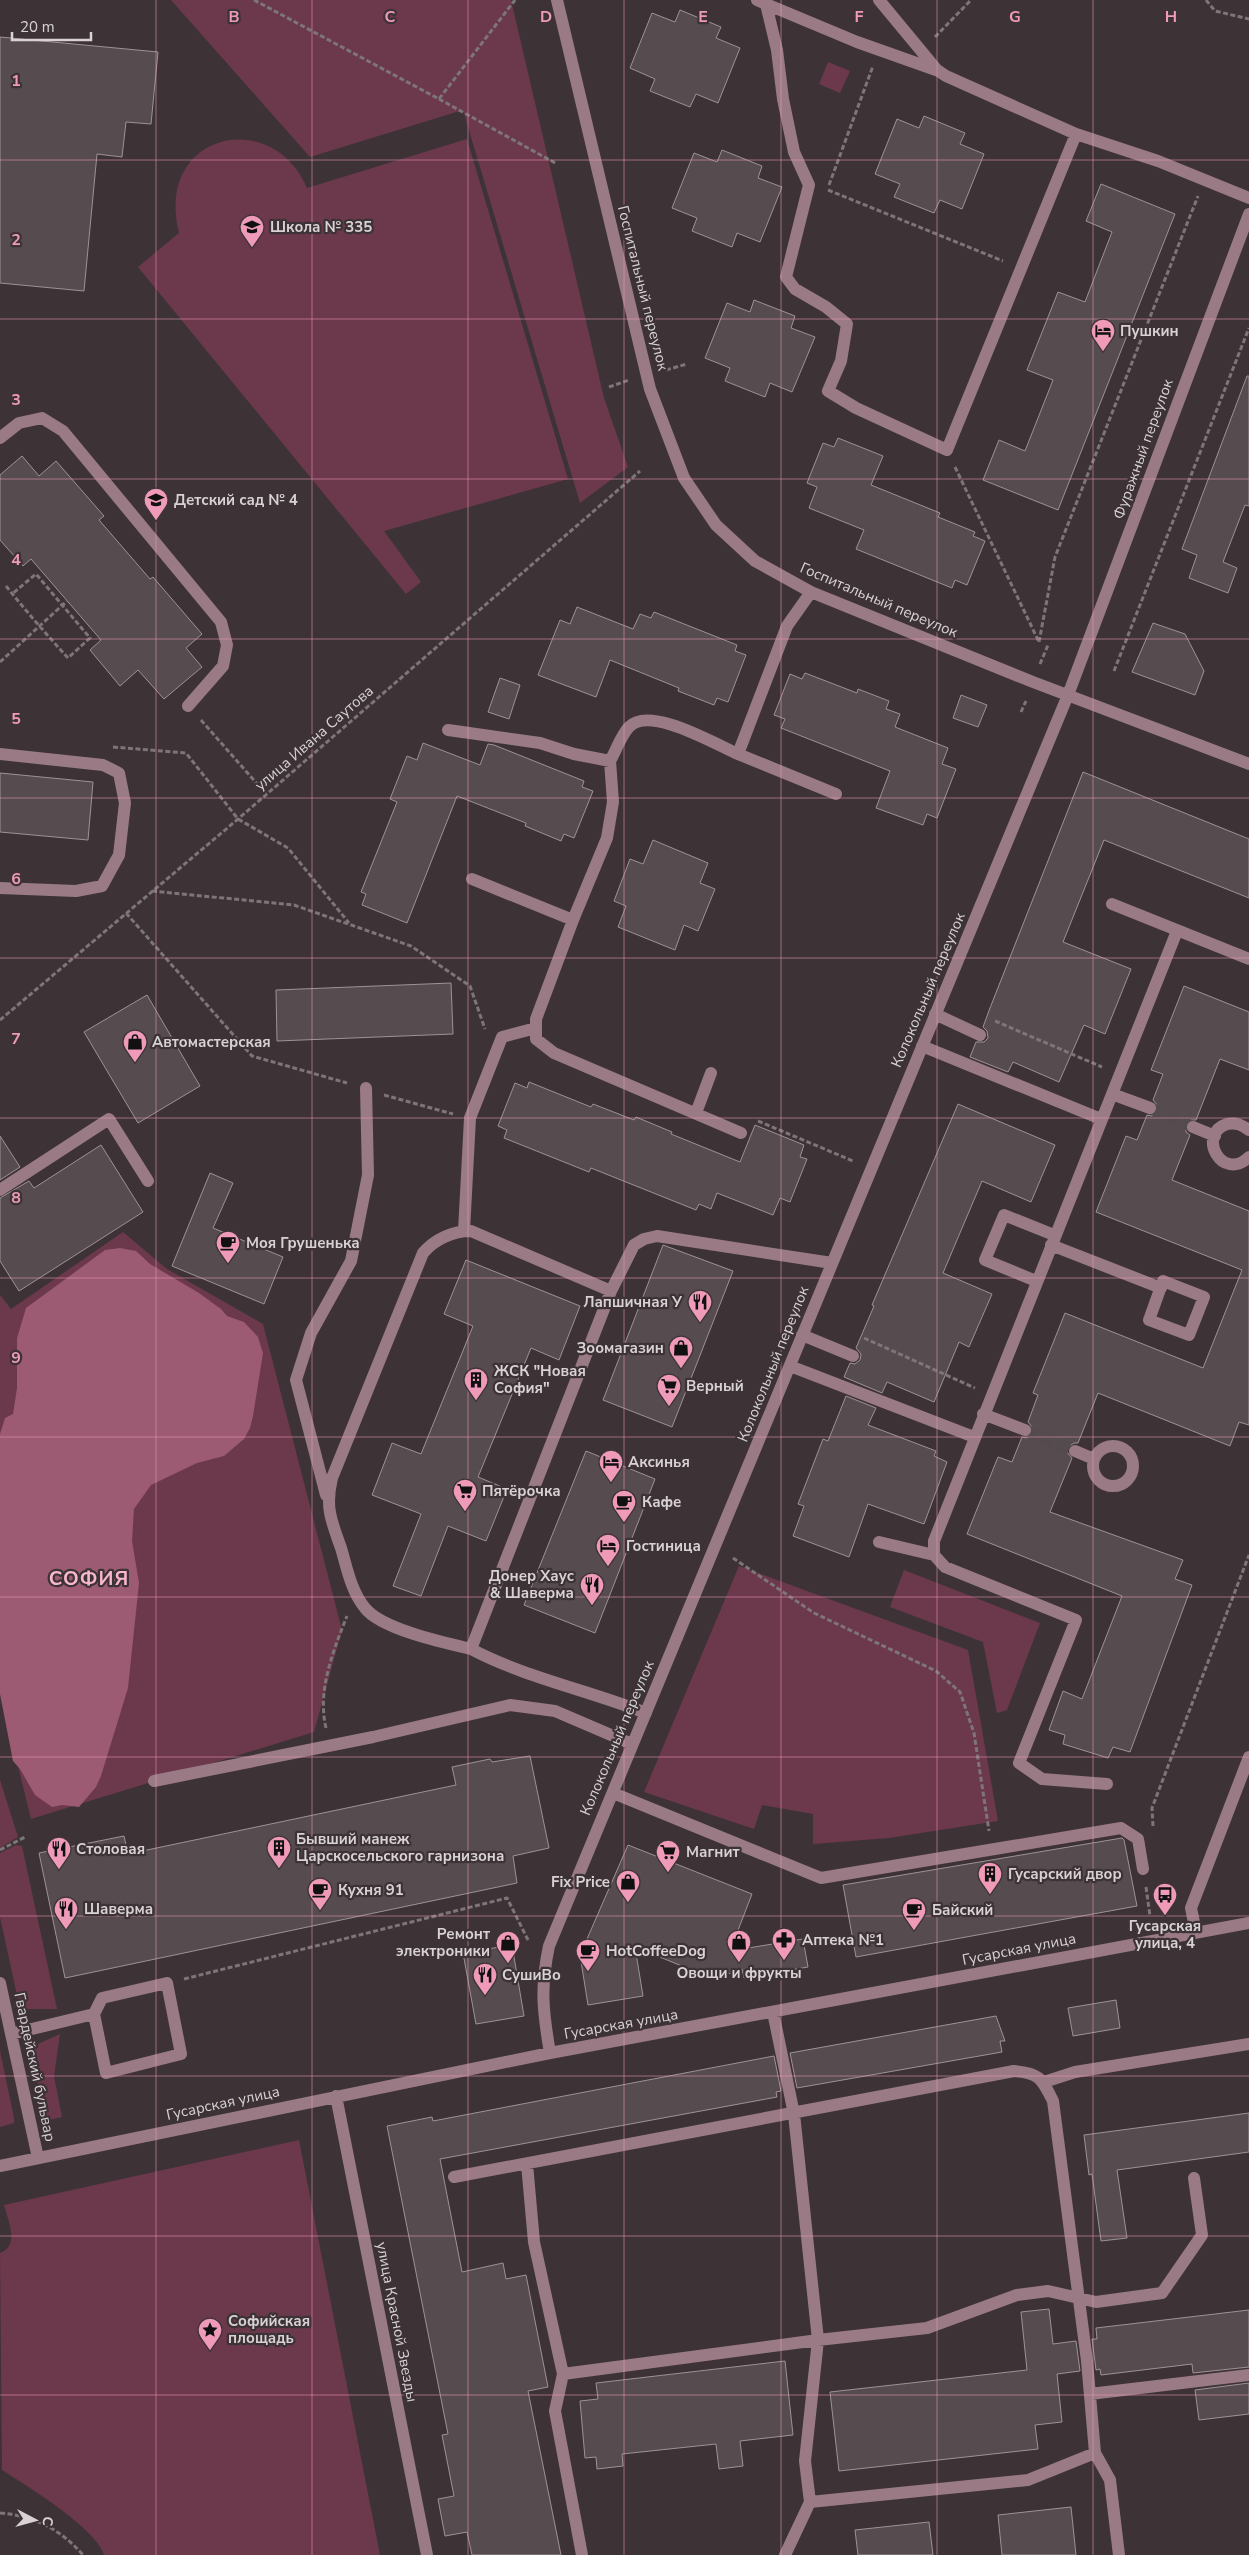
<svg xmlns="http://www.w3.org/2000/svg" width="1249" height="2555" font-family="'Nunito Sans',sans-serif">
  <rect width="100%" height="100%" fill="#3d3336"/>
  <path fill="#6c384c" d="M171,0H511L604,398L628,467L580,503L463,110L310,157Z
    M828,62L850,71L840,93L819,84Z
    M467,139L568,479L384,531L421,582L406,594L138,267L179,233C154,133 272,106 307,188Z
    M123,1232L167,1269L263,1324L342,1630L314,1732L31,1819L0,1693V1295L11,1309Z
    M739,1566L968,1650L998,1821L889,1838L813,1844V1814L762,1805L754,1829L644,1792Z
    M904,1570L1040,1623L1007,1710L997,1713L983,1642L890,1607Z
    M0,1780L18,1837L0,1848Z
    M16,1845L22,1846L57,2009H20L0,1917V1853Z
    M60,2034L54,2076L62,2117L49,2120L44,2110L29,2048Z
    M0,2051L14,2118V2123L0,2127Z
    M299,2140L380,2555H104C96,2528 27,2486 2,2470L0,2253C20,2246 8,2220 4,2205Z"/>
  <path fill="#9c5a73" d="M120,1248L136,1251L150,1264L199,1293L221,1309L227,1316L244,1322L258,1337L263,1353L253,1416L250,1428L244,1439L224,1456L197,1463L151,1485L134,1509L132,1541L139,1583L128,1688L101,1776L96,1787L79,1807L62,1805L52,1807L35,1795L20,1769L13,1761L0,1694V1434L5,1418L13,1414L17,1388V1338L26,1308L105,1250Z"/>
  <path fill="#564c4f" stroke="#9e9295" d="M680,10L721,27L716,38L740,48L718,103L696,94L690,107L650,91L655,79L630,68L652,13L675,22Z
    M0,37L158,52L151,124L126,122L122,157L97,154L84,291L0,283Z
    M924,116L965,133L960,144L984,154L962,209L940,200L934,213L894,197L900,184L875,174L897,119L919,128Z
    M722,150L762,166L758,178L782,187L760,242L737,233L732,247L692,231L697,218L672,208L694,153L717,162Z
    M1101,184L1175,214L1058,510L983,480L999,440L1025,451L1053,380L1027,370L1058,292L1085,302L1112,232L1086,221Z
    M754,300L795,316L791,328L815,337L792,392L770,383L765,397L725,381L730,368L705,358L727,303L750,312Z
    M1247,376H1249V506L1245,505L1223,562L1237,568L1228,593L1189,578L1197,555L1182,549Z
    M838,438L883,456L871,485L940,513L938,517L975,532L973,536L985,541L967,585L955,580L952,588L856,549L864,530L809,508L817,487L807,483L823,443L834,447Z
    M22,456L39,476L56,461L104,516L99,520L150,579L153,577L202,634L186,648L202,667L164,699L138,670L120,686L90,650L101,640L31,559L23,566L0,540V475Z
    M577,607L633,629L640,614L651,618L654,612L737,645L735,651L746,655L728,702L717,698L714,705L678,691L679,688L610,660L596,697L538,675L560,620L570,624Z
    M1153,623L1185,634L1204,671L1195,695L1132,672Z
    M805,673L857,693L858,689L889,701L886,709L900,714L895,727L948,748L942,764L956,769L937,818L927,814L923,825L876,808L890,771L781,728L785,719L774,715L790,674L802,679Z
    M500,678L520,685L509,719L488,712Z
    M961,695L987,705L978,727L953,718Z
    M423,743L480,765L488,744L494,745L584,781L582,787L593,791L574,838L564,834L561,841L525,826L526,823L457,796L407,923L362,905L366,894L361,892L397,802L390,799L407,756L417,760Z
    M1083,772L1249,839V898L1104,840L1063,942L1131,969L1105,1034L1084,1025L1059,1082L1013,1062L1008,1072L970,1057L976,1042H984L988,1038L987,1031L983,1027L990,1008Z
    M0,773L93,782L88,840L0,832Z
    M653,840L708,863L700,883L715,889L698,931L684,925L675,950L618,927L626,906L614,901L630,859L643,864Z
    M451,983L453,1034L277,1041L276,990Z
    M1184,986L1249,1012V1070L1220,1059L1196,1120H1188L1185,1124L1186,1132L1190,1135L1172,1180L1249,1211V1425L1239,1422L1230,1446L1098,1393L1078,1443H1074L1068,1447L1067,1452L1072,1458L1050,1512L1183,1560L1175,1579L1192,1585L1130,1752L1113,1747L1108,1758L1063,1744L1065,1735L1049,1730L1063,1691L1082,1699L1122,1596L967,1534L998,1457L1012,1462L1022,1437L1027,1438L1032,1433L1033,1428L1028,1422L1038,1395L1033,1393L1065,1313L1203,1368L1242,1270L1096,1212L1126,1136L1137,1140L1147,1115L1152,1116L1157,1111L1158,1106L1153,1100L1163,1074L1151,1070Z
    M147,995L200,1086L138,1123L84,1032Z
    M529,1082L591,1107L593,1104L634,1120L636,1117L672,1132L671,1134L740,1162L755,1125L804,1145L800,1157L807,1159L790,1202L780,1198L773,1215L717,1193L711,1209L699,1204L696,1210L591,1168L589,1172L504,1138L507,1130L498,1126L515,1083L527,1088Z
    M958,1104L1055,1145L1031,1202L982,1181L943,1273L992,1294L969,1347L959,1342L934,1402L887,1382L882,1393L844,1377L850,1363L855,1364L860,1360L861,1354L856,1348L874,1306L872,1305Z
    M0,1136L20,1167L0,1180Z
    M101,1145L143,1212L19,1291L0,1261V1198L29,1181L34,1188Z
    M210,1173L233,1183L213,1228L283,1257L264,1304L172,1266Z
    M663,1245L733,1271L672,1427L603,1400Z
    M466,1260L580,1306L559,1360L531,1348L478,1477L507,1489L486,1541L448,1526L421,1596L393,1586L421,1514L372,1495L392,1443L421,1454L473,1326L444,1314Z
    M846,1396L876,1408L868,1425L936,1451L934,1456L947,1462L924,1524L868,1504L849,1557L793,1536L804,1506L798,1504L823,1439L828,1441Z
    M586,1451L655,1479L595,1633L524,1605Z
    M530,1756L549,1848L513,1856L517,1883L65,1978L39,1853L124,1836L128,1854L456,1785L452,1767L490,1759L492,1762Z
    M1122,1838L1124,1840L1137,1906L856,1957L843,1885Z
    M628,1845L752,1894L730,1951L803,1939L808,1967L744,1978L742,1969L714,1979L635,1947L643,1996L588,2005L580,1955Z
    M512,1945L524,2016L476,2024L463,1953Z
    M1116,2000L1120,2028L1073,2036L1068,2008Z
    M996,2016L1005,2041H1000L1002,2052L797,2088L790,2053Z
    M774,2056L781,2091L776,2092L777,2097L440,2159L462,2272L503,2263L506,2279L526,2275L548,2387L528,2391L561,2555H472L467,2532L445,2536L438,2499L454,2496L442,2435L448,2434L387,2126L432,2117L433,2121Z
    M1249,2113V2152L1117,2170L1127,2238L1101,2241L1092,2174L1089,2175L1084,2135Z
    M1049,2309L1053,2344L1076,2341L1080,2371L1057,2374L1062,2422L1035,2425L1038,2449L839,2471L830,2392L1027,2370L1021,2312Z
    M1249,2310V2367L1193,2373L1192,2364L1101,2375L1100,2369L1096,2370L1092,2339H1097L1096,2328Z
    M785,2361L793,2435L740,2441L743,2466L719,2469L716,2444L622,2454L623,2466L597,2469L596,2457L585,2458L580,2401L598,2399L596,2383Z
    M1249,2383V2414L1199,2420L1195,2390Z
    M1071,2507L1076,2555H1002L998,2515Z
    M929,2522L933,2555H858L855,2530Z"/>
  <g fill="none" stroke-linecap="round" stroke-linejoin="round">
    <path stroke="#544b4e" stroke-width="12" stroke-dasharray="12 6" stroke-linecap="butt" d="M1150,1108L1193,1127
      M1025,1430L1075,1451"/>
    <path stroke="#7d7577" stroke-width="3" stroke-dasharray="5 2.5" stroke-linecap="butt" d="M254,0L439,99L515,0
      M1206,0L1215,11L1249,19
      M935,37L971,0
      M439,99L557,164
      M829,185L873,66
      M828,190L1003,261
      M666,370L687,364
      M609,387L629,380
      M955,467L1039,642
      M6,586C26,611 47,635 68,658L90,638L36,574L12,594
      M1039,642L1055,557L1198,196
      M0,662L67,601
      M1040,664L1048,645
      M1114,671L1249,328
      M1021,712L1026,701
      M201,720L266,794
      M113,747L186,753L238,819L288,848L349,923
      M152,891L294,905L411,946L470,986L485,1029
      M126,913L252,1056L347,1083
      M0,1020L238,819L640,471
      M995,1021L1102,1067
      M384,1095L453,1114
      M758,1121L853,1161
      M864,1338L975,1388
      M733,1558L814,1613L936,1671L960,1692L974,1733L989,1831
      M326,1728C317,1691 333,1651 347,1616
      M1153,1826L1152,1808L1249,1555
      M0,1850L25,1837
      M1146,1887L1150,1916
      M184,1979L507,1898L529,1942
      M0,2513C35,2516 60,2529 83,2555"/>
    <path stroke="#9a7b85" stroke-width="12" d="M557,0L650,389L684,478L716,525L755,561L811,592L1033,682L1249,764
      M757,0L766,4L777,50L783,99L794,152L809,185L786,277L795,289L826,307L847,324L841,361L828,391L856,408L947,450L1076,134L1158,161L1249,198
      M879,0L937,70L946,76L1076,134
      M766,4L857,42L936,70
      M0,438L19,423L42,418L63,431L221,622L227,645L223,666L188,706
      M811,592L787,626L738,754L836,794
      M448,730L540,743L574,754L610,761C616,751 621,735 629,727C649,705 715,744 738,754
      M0,754L103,765L119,773L125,803L119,855L102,886L76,891L0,888
      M472,879L573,920L607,838L613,802L610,761
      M1112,904L1249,959
      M573,920L536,1019V1039L554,1053L741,1133
      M935,1014L980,1035
      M922,1046L1101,1119
      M1112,1094L1150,1108
      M696,1113L711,1073
      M1193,1127L1215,1136
      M1249,1130C1242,1125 1236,1122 1227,1124C1196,1134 1222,1183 1249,1157
      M0,1190L109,1119L148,1181
      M464,1231L470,1118L502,1037L536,1028
      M1051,1245L1161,1288
      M1036,1281L985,1260L1004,1215L1054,1235
      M1163,1281L1204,1297L1189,1335L1149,1320Z
      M802,1335L853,1356
      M790,1366L974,1437
      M983,1414L1025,1430
      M1093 1466a20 20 0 1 1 40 0a20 20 0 1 1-40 0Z
      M1075,1451L1094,1459
      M326,1495L296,1380L311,1333L351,1261L368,1175L366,1088
      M879,1542L934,1555
      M471,1649C445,1643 381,1629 365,1608C351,1591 347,1568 341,1548C331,1520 325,1507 332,1478L423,1253C435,1239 453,1231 471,1231L611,1291
      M646,1713C588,1690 526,1678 471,1649L611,1291L634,1245L644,1239L657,1236L832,1263
      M154,1781L373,1737L510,1705L555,1711L632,1744
      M1107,1784L1042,1779L1019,1763L1076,1620L945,1567L934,1555V1541L1177,931
      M613,1793L821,1878L1121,1828L1138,1839L1143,1869
      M1196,1932L1191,1908L1249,1757
      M0,1983L38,2158
      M773,2012L794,2114L818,2340L805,2461L810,2502L785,2555
      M11,2034L94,2014L106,2073L181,2054L167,1983L102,1998L94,2014
      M550,2053C543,2012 540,1988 549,1946L1068,695L1249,214
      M1044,2082L1075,2072L1249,2044
      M336,2096L427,2555
      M527,2164L534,2242L563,2374L555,2411L582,2555
      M0,2166L550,2053L1249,1923
      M454,2177L1014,2071C1040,2073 1042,2079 1053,2101L1087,2361L1095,2453L1110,2480L1119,2555
      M563,2374L818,2340L927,2328L1017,2295L1048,2291L1096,2302L1162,2293L1202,2235L1194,2178
      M1090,2394L1249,2375
      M810,2502L1028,2480L1095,2453"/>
  </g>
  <path fill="none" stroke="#ef9ab9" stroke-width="1" stroke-opacity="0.55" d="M156,0V2555M312,0V2555M468,0V2555M624,0V2555M781,0V2555M937,0V2555M1093,0V2555M0,160H1249M0,319H1249M0,479H1249M0,639H1249M0,798H1249M0,958H1249M0,1118H1249M0,1278H1249M0,1437H1249M0,1597H1249M0,1757H1249M0,1916H1249M0,2076H1249M0,2236H1249M0,2395H1249"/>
  <defs>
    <symbol id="school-pin" viewBox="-11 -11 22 30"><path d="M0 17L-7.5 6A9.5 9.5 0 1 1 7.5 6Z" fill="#ef9ab9" stroke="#3d3336"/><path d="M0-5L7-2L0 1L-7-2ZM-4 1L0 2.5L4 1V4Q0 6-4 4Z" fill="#111"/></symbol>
    <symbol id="hotel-pin" viewBox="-11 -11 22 30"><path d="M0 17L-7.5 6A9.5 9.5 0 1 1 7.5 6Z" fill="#ef9ab9" stroke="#3d3336"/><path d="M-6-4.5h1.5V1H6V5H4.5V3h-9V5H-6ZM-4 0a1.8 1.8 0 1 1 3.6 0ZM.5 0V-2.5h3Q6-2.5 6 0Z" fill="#111"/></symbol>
    <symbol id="shop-pin" viewBox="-11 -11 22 30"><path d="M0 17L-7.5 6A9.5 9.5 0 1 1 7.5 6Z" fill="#ef9ab9" stroke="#3d3336"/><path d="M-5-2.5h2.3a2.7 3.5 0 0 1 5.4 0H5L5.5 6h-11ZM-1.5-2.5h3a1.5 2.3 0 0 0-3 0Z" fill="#111"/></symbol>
    <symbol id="cafe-pin" viewBox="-11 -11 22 30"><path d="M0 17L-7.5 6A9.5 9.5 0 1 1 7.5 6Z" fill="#ef9ab9" stroke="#3d3336"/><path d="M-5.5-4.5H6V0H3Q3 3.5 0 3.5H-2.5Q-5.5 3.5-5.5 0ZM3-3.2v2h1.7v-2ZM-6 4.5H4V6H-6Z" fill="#111"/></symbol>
    <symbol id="restaurant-pin" viewBox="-11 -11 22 30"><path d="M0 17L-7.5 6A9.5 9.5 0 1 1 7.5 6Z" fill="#ef9ab9" stroke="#3d3336"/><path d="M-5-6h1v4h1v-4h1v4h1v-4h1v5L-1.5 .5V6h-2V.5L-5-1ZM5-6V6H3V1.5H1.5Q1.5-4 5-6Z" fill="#111"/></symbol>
    <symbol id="building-pin" viewBox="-11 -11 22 30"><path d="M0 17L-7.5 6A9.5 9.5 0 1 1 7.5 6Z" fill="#ef9ab9" stroke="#3d3336"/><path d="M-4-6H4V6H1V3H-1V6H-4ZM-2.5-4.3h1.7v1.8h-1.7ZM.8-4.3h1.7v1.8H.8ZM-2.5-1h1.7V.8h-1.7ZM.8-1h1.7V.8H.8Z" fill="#111"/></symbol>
    <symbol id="supermarket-pin" viewBox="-11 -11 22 30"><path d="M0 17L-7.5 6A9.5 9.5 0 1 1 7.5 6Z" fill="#ef9ab9" stroke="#3d3336"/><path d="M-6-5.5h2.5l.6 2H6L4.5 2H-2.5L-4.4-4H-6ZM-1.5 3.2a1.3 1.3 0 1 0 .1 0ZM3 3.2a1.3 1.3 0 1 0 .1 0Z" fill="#111"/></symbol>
    <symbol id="bus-pin" viewBox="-11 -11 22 30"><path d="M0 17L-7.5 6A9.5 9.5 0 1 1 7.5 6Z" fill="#ef9ab9" stroke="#3d3336"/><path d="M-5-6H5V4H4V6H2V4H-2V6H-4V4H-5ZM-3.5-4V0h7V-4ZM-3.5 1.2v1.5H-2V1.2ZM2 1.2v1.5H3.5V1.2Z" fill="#111"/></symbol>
    <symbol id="pharmacy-pin" viewBox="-11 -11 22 30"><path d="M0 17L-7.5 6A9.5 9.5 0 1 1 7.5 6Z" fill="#ef9ab9" stroke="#3d3336"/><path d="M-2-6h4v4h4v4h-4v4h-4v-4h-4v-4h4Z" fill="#111"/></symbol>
    <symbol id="sight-pin" viewBox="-11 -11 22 30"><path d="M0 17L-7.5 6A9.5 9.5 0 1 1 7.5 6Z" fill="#ef9ab9" stroke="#3d3336"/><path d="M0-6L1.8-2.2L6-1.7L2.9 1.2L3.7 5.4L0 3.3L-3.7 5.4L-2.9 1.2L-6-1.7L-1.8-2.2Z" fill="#111"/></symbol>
  </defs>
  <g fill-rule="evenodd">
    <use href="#school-pin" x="238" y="213" width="28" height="38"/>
    <use href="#hotel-pin" x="1089" y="317" width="28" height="38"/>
    <use href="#school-pin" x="142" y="486" width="28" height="38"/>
    <use href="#shop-pin" x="121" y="1028" width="28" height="38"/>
    <use href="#cafe-pin" x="214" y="1229" width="28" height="38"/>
    <use href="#restaurant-pin" x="686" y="1288" width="28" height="38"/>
    <use href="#shop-pin" x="667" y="1334" width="28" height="38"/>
    <use href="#building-pin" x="462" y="1366" width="28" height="38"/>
    <use href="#supermarket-pin" x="655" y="1372" width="28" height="38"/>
    <use href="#hotel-pin" x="597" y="1448" width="28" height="38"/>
    <use href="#supermarket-pin" x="451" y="1477" width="28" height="38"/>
    <use href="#cafe-pin" x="610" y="1488" width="28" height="38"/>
    <use href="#hotel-pin" x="594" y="1532" width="28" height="38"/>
    <use href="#restaurant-pin" x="578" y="1571" width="28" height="38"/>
    <use href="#building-pin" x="265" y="1834" width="28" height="38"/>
    <use href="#restaurant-pin" x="45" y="1835" width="28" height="38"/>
    <use href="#supermarket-pin" x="654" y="1838" width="28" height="38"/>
    <use href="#building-pin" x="976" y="1860" width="28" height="38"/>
    <use href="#shop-pin" x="614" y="1868" width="28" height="38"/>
    <use href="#cafe-pin" x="306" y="1876" width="28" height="38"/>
    <use href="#bus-pin" x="1151" y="1881" width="28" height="38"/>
    <use href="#restaurant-pin" x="52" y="1895" width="28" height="38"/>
    <use href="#cafe-pin" x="900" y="1896" width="28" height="38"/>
    <use href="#pharmacy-pin" x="770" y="1926" width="28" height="38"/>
    <use href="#shop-pin" x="725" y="1928" width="28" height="38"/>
    <use href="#shop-pin" x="494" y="1929" width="28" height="38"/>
    <use href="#cafe-pin" x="574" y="1937" width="28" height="38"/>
    <use href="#restaurant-pin" x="471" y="1961" width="28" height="38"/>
    <use href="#sight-pin" x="196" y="2316" width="28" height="38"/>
  </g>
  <g text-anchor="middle" stroke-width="4.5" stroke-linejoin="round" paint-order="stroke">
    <g font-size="15" font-weight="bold" fill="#d8d2d4" stroke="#3d3336" text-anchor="start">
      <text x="270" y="232">Школа № 335</text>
      <text x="1120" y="336">Пушкин</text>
      <text x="174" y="505">Детский сад № 4</text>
      <text x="152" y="1047">Автомастерская</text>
      <text x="246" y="1248">Моя Грушенька</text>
      <text x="682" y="1307" text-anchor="end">Лапшичная У</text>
      <text x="664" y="1353" text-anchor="end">Зоомагазин</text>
      <text x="494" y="1376">ЖСК "Новая<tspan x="494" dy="17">София"</tspan></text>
      <text x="686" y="1391">Верный</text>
      <text x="628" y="1467">Аксинья</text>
      <text x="482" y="1496">Пятёрочка</text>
      <text x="642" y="1507">Кафе</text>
      <text x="626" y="1551">Гостиница</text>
      <text x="574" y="1581" text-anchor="end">Донер Хаус<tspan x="574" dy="17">&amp; Шаверма</tspan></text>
      <text x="296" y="1844">Бывший манеж<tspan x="296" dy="17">Царскосельского гарнизона</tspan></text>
      <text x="76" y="1854">Столовая</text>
      <text x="686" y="1857">Магнит</text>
      <text x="1008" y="1879">Гусарский двор</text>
      <text x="610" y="1887" text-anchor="end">Fix Price</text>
      <text x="338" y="1895">Кухня 91</text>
      <text x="84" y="1914">Шаверма</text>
      <text x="932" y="1915">Байский</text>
      <text x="1165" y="1931" text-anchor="middle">Гусарская<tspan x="1165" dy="17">улица, 4</tspan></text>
      <text x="490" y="1939" text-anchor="end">Ремонт<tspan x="490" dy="17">электроники</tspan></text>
      <text x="802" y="1945">Аптека №1</text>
      <text x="606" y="1956">HotCoffeeDog</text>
      <text x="739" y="1978" text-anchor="middle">Овощи и фрукты</text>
      <text x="502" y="1980">СушиВо</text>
      <text x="228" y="2326">Софийская<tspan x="228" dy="17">площадь</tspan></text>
    </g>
    <g font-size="15" fill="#d8d2d4" stroke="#3d3336">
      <text transform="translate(643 288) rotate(76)" y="5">Госпитальный переулок</text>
      <text transform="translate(1143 449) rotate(-70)" y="5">Фуражный переулок</text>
      <text transform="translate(879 600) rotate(23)" y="5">Госпитальный переулок</text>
      <text transform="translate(314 738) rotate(-41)" y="5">улица Ивана Саутова</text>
      <text transform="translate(928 990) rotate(-67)" y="5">Колокольный переулок</text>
      <text transform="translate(773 1364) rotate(-68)" y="5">Колокольный переулок</text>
      <text transform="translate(617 1738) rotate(-67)" y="5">Колокольный переулок</text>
      <text transform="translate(1019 1949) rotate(-11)" y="5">Гусарская улица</text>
      <text transform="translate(621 2024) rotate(-10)" y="5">Гусарская улица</text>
      <text transform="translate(35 2067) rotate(78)" y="5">Гвардейский бульвар</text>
      <text transform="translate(223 2103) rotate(-12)" y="5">Гусарская улица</text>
      <text transform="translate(397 2322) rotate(79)" y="5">улица Красной Звезды</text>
    </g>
    <g font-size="20" font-weight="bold" letter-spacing="1" fill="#f8b7cd" stroke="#3d3336">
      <text x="89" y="1585">СОФИЯ</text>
    </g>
  </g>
  <g font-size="16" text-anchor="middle" font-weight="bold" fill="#ef9ab9" stroke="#3d3336" stroke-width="4.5" stroke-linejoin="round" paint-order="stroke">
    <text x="234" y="22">B</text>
    <text x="390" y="22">C</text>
    <text x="546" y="22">D</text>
    <text x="703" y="22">E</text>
    <text x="859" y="22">F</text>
    <text x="1015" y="22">G</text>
    <text x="1171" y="22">H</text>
    <text x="16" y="86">1</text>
    <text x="16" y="245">2</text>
    <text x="16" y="405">3</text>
    <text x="16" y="565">4</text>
    <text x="16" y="724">5</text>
    <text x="16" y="884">6</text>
    <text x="16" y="1044">7</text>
    <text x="16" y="1203">8</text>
    <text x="16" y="1363">9</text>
  </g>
  <g transform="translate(35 2520) rotate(96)" stroke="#3d3336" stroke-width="4" paint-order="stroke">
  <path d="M0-4L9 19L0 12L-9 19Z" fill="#d8d2d4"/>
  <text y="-8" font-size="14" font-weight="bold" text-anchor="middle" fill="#d8d2d4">С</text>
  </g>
  <path d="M12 32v8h79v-8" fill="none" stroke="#d8d2d4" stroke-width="2.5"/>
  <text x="20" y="32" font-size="15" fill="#d8d2d4" stroke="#3d3336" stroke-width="4" paint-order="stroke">20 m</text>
</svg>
